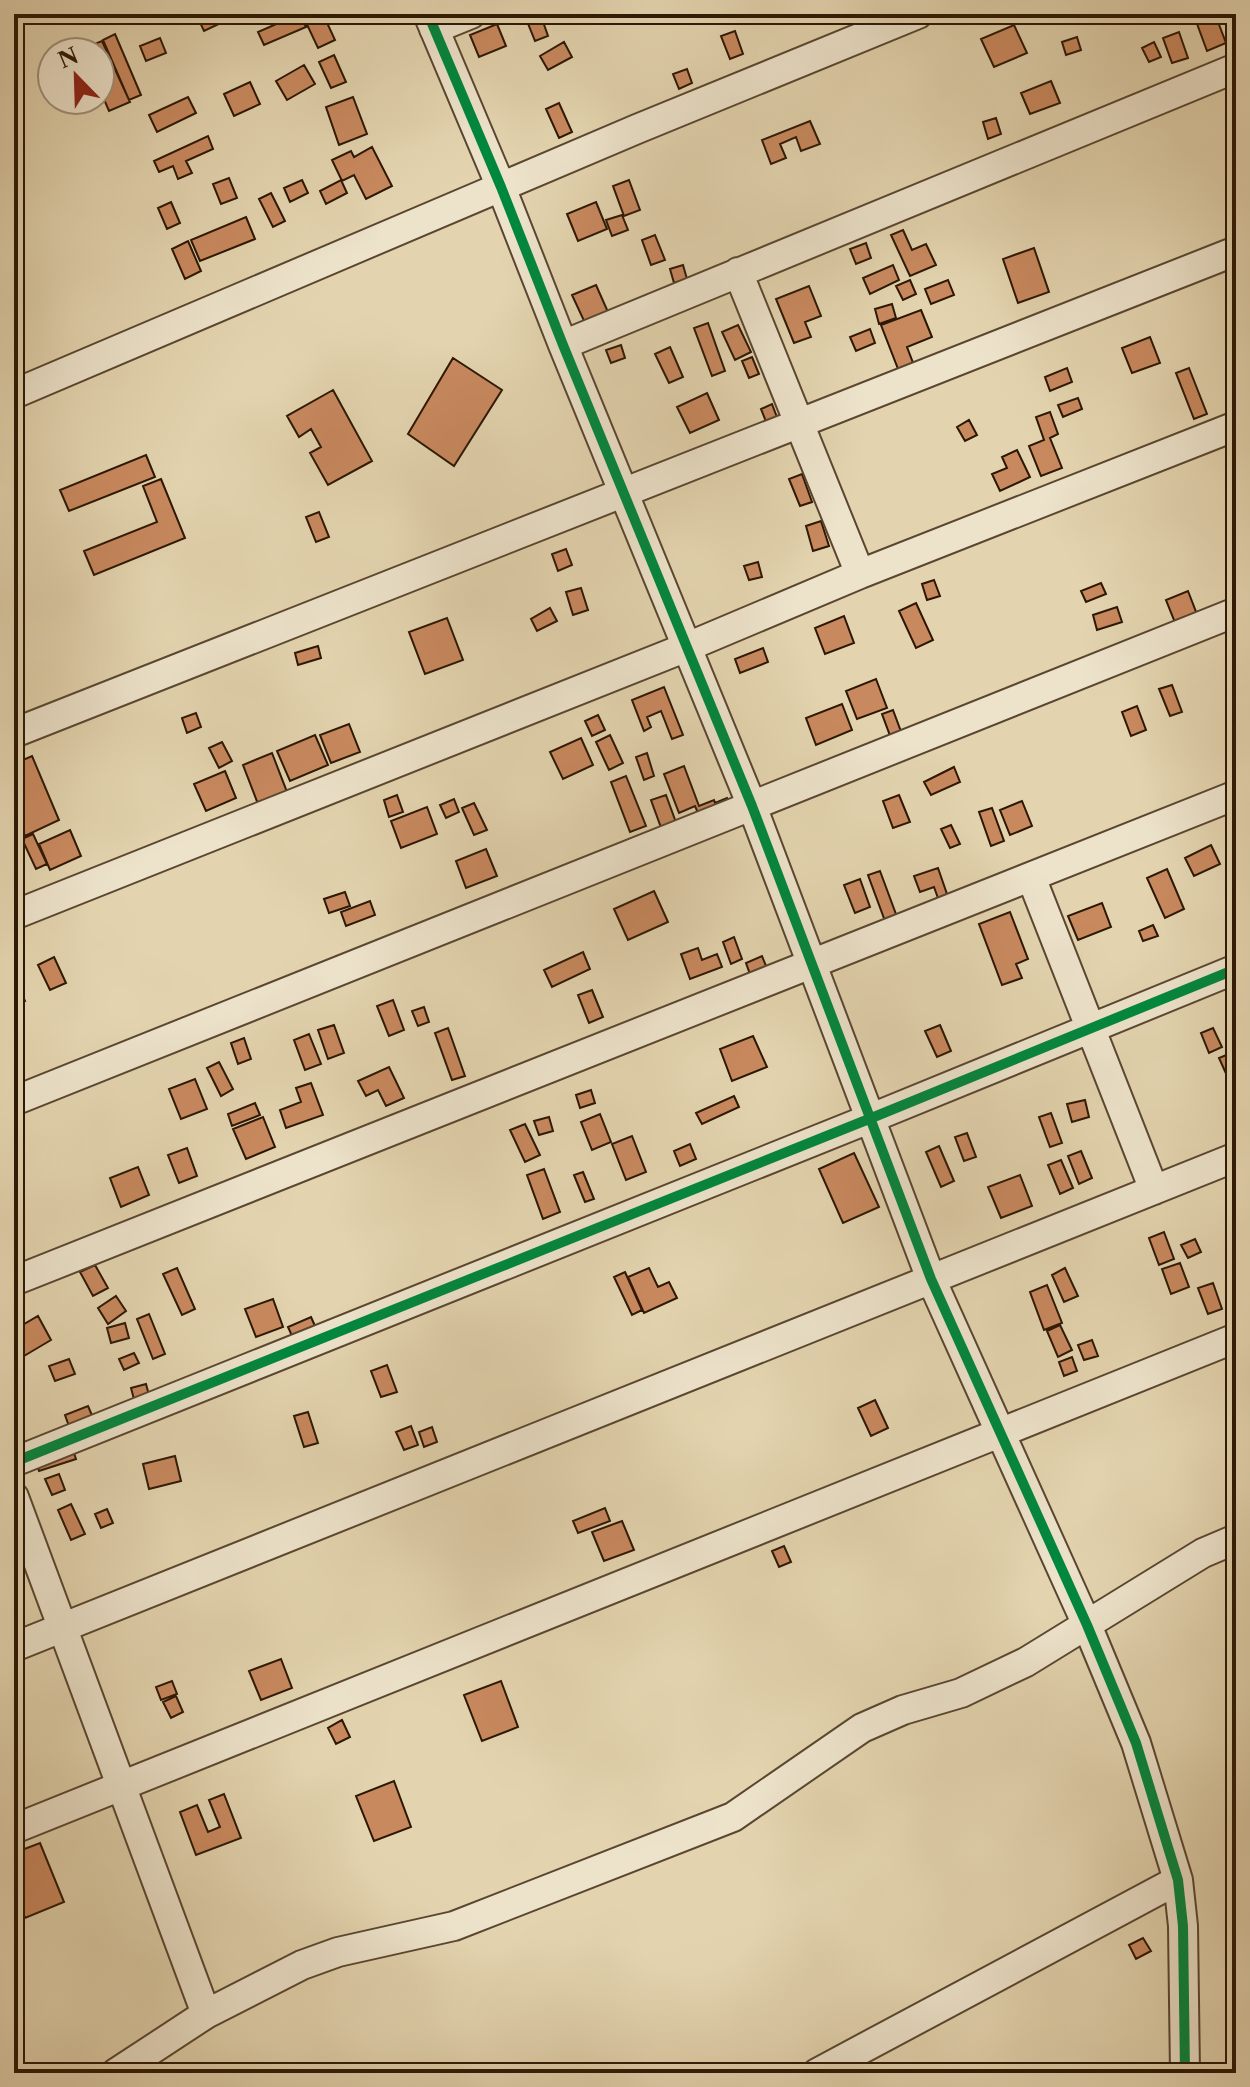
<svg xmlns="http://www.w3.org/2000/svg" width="1250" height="2087" font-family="'Libre Caslon Text',serif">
  <rect width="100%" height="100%" fill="#e3d4af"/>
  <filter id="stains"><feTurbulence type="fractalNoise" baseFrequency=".0025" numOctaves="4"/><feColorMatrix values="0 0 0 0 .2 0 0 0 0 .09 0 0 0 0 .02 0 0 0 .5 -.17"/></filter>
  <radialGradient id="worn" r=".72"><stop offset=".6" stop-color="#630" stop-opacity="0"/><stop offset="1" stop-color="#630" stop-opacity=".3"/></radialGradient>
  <path fill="#c9895f" stroke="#2c1705" stroke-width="2" d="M196,14H219L223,22L204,31Z
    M299,14L306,27L264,45L258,32Z
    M302,14H323L335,40L318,48Z
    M1215,14L1226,43L1207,51L1196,21Z
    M541,16L548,36L535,41L527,21Z
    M497,24L506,46L479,57L470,35Z
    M1014,25L1027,53L994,67L981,39Z
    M735,31L743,54L730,59L721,36Z
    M1179,32L1188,58L1172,63L1163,38Z
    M115,34L141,95L129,100L103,40Z
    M1077,37L1081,50L1066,55L1062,42Z
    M160,38L166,53L146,61L140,46Z
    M102,41L130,102L109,111L100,90V52H83L82,49Z
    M564,42L572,57L548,70L540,56Z
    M1154,42L1161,57L1149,62L1142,48Z
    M334,55L346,82L331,88L319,62Z
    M304,65L315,84L287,100L276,81Z
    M687,69L692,83L679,89L673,74Z
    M1051,81L1060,103L1030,114L1021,93Z
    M250,82L260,104L234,116L224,94Z
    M188,97L196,113L157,132L149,115Z
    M353,97L367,134L339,145L326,107Z
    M559,103L572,132L559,138L546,109Z
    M996,118L1001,134L988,139L983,122Z
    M810,121L820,144L801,151L796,137L780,144L786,158L771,164L762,140Z
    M208,136L213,149L186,161L192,173L178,179L173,166L159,172L154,161Z
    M372,147L392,186L366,199L354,175L342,181L332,160L351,151L354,157Z
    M229,178L237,198L221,204L213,184Z
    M302,180L308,193L290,202L284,188Z
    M341,180L347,193L326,204L320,191Z
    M629,180L640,210L624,216L613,186Z
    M271,193L285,221L273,227L259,199Z
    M171,202L180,223L167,229L158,208Z
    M596,202L607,229L578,241L567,214Z
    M622,215L628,230L612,236L606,220Z
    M246,217L255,239L200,261L191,240Z
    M903,230L912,250L926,244L936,265L910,276L891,235Z
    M655,235L665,260L651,265L642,240Z
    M188,241L201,271L185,279L172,249Z
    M866,243L871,258L856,264L850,249Z
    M1034,248L1049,292L1018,303L1003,259Z
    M683,265L687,279L674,283L670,269Z
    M893,265L899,280L870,294L863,278Z
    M910,280L916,294L903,300L896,286Z
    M948,280L954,295L931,304L925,289Z
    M596,285L608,312L585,323L572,295Z
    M809,286L821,316L805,322L811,337L794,343L776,299Z
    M892,304L896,318L879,324L875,309Z
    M921,310L932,337L907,347L915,368L900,374L881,325Z
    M708,323L725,371L712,376L694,328Z
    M738,325L751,352L735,360L722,332Z
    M870,329L875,343L856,351L850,337Z
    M1150,337L1160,363L1132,373L1122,348Z
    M621,345L625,358L611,363L606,350Z
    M670,347L683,377L669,383L655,354Z
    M752,357L759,374L749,378L742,361Z
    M453,358L502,390L454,466L408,434Z
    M1067,368L1072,382L1050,391L1045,377Z
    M1189,368L1207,414L1194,419L1176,373Z
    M333,390L372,461L328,485L310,453L321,447L311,429L299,437L287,416Z
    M707,393L719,420L690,433L677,407Z
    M1078,398L1082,409L1063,417L1058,405Z
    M772,404L778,420L767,424L761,409Z
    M1050,412L1058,434L1050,438L1062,468L1041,476L1029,446L1044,440L1036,417Z
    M969,420L977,435L965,441L957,427Z
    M1017,450L1030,477L1000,491L992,474L1007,468L1002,457Z
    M146,455L155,477L69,511L60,490Z
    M802,474L812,502L800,506L789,479Z
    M161,479L185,538L94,575L84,551L157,522L143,486Z
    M319,512L329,537L316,542L306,517Z
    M821,521L829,546L813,551L806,526Z
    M566,549L572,565L558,571L552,554Z
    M758,562L762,577L749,580L744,566Z
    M934,580L940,596L927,600L922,584Z
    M1101,583L1106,594L1086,602L1081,591Z
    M581,588L588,610L573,615L566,592Z
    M1188,591L1198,617L1176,625L1166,600Z
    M916,603L933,640L916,648L899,611Z
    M1117,607L1122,622L1097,630L1093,615Z
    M550,608L557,621L537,631L531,619Z
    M844,616L854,643L825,654L815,628Z
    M447,618L463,660L425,674L409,632Z
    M318,646L321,658L298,665L295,653Z
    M763,648L768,662L740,673L735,659Z
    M876,679L887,708L857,719L846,691Z
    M1172,685L1182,712L1170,716L1159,689Z
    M664,687L683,735L672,739L661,711L647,717L651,727L644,731L632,700Z
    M842,704L852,730L816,745L806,718Z
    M1137,706L1146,730L1131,736L1122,712Z
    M893,710L903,737L892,741L882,714Z
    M196,713L201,727L187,733L182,718Z
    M598,715L605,730L592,736L585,721Z
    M349,724L360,752L331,763L320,735Z
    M315,735L328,765L290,781L277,751Z
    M610,735L623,763L609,770L596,742Z
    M581,738L593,765L563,779L550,752Z
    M222,742L232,761L219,768L209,748Z
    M272,753L287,792L258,804L243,765Z
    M647,753L654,776L644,780L636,757Z
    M32,756L59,820L25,836L14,811V764Z
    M684,766L699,806L714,800L715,803L727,798L732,810L702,822L695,806L679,813L664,774Z
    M954,767L960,782L931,795L924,782Z
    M225,771L236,798L206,811L194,784Z
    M626,776L646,826L630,832L611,782Z
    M397,795L403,812L389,817L384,800Z
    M666,795L678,828L663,833L651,800Z
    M899,795L910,822L893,828L883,801Z
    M454,799L459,812L446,818L440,805Z
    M1022,801L1032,826L1010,835L1000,810Z
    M474,803L487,830L474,835L462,808Z
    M427,807L437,834L401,848L391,821Z
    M992,808L1004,841L991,846L979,812Z
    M951,825L960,844L950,848L941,829Z
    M70,830L81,856L50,870L39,844Z
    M33,834L47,864L36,869L22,839Z
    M1211,845L1220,864L1194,876L1185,858Z
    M486,849L497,876L466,888L456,861Z
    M938,868L948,897L939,901L934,887L920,892L914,876Z
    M1167,869L1184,909L1165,918L1147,878Z
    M880,871L897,917L885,921L868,875Z
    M860,879L870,907L855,913L844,885Z
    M654,891L668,922L628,940L614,909Z
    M345,892L350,906L329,913L324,899Z
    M370,901L375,915L346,926L341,912Z
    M1102,903L1111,927L1078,940L1068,916Z
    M1010,912L1028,959L1016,964L1022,978L1002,985L979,924Z
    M1153,925L1158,936L1143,941L1139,931Z
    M734,937L742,959L731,964L723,942Z
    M698,948L702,960L717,954L722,967L690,979L681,954Z
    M583,952L590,969L552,987L544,970Z
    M762,956L768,971L751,977L746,963Z
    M54,957L66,983L50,990L38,965Z
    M14,977L25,1001L14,1006Z
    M592,990L603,1017L589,1023L578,995Z
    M393,1000L404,1030L389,1036L377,1006Z
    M424,1007L429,1022L418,1026L412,1011Z
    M334,1025L344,1053L328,1059L318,1030Z
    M940,1025L951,1051L937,1057L925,1031Z
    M448,1028L465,1076L452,1080L435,1033Z
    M1213,1028L1222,1047L1209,1053L1201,1033Z
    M309,1034L321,1064L305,1070L294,1040Z
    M753,1036L767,1067L732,1081L720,1049Z
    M244,1038L251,1059L238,1064L231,1043Z
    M1236,1051V1075L1228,1078L1219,1058Z
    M219,1062L233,1089L221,1096L207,1068Z
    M389,1067L404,1098L386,1106L378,1090L366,1096L358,1081Z
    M195,1079L207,1109L181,1119L169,1089Z
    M311,1083L323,1115L286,1128L280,1110L301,1102L296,1088Z
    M591,1090L595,1103L580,1108L576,1095Z
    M734,1096L739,1107L702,1124L696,1113Z
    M1085,1100L1089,1117L1072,1122L1067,1104Z
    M255,1103L260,1115L232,1126L228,1114Z
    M1051,1113L1062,1143L1050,1147L1039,1117Z
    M600,1114L611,1142L592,1150L581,1122Z
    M263,1117L275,1147L246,1159L233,1129Z
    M549,1117L553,1131L539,1135L534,1121Z
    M525,1124L540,1155L525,1162L510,1130Z
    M967,1133L976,1157L964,1161L955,1137Z
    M632,1136L646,1172L626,1180L612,1144Z
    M690,1144L696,1159L680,1166L674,1151Z
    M939,1146L954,1181L941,1187L926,1152Z
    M187,1148L197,1176L179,1183L168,1155Z
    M1081,1151L1092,1178L1079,1184L1068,1156Z
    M854,1153L879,1207L843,1223L819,1169Z
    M1061,1160L1073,1188L1060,1194L1048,1165Z
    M138,1167L149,1195L121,1207L110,1178Z
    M544,1169L560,1212L543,1219L527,1175Z
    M583,1172L594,1199L585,1202L574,1175Z
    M1020,1175L1032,1206L1001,1218L988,1187Z
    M1164,1232L1174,1259L1159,1265L1149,1238Z
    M1195,1239L1201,1252L1188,1258L1181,1245Z
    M1180,1263L1189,1287L1171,1294L1162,1269Z
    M95,1265L108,1288L93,1296L80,1272Z
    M177,1268L195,1309L182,1315L163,1274Z
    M649,1268L658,1287L669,1282L677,1298L644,1313L628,1277Z
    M1065,1268L1078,1296L1064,1302L1052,1275Z
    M625,1272L642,1310L632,1315L614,1277Z
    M1213,1283L1222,1309L1208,1314L1198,1288Z
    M1047,1285L1062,1323L1044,1330L1030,1292Z
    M116,1296L126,1311L108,1324L98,1308Z
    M273,1299L283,1327L256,1337L245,1309Z
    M149,1314L165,1354L153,1359L137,1319Z
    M38,1316L51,1340L24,1356L14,1339V1330Z
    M311,1317L319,1335L296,1345L288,1327Z
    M125,1323L129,1338L111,1343L107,1328Z
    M1060,1325L1072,1350L1058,1357L1047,1331Z
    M1092,1340L1098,1356L1084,1360L1078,1345Z
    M134,1353L139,1363L124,1370L119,1359Z
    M1072,1357L1077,1371L1064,1376L1059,1362Z
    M69,1359L75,1374L55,1381L49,1366Z
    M387,1365L397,1392L381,1397L371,1371Z
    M146,1384L150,1399L135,1403L131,1388Z
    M875,1400L888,1428L871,1436L858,1408Z
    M88,1406L94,1420L70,1429L65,1415Z
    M308,1412L318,1443L304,1447L294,1416Z
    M411,1426L418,1445L404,1450L396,1432Z
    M432,1427L437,1442L424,1447L419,1432Z
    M73,1450L76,1459L39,1471L36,1462Z
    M175,1456L181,1481L149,1489L143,1464Z
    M59,1474L65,1490L52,1495L45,1479Z
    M71,1504L85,1534L71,1540L58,1510Z
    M605,1508L610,1521L578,1533L573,1521Z
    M107,1509L113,1523L101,1528L95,1514Z
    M622,1521L634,1550L604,1561L592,1532Z
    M784,1546L791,1562L779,1567L772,1551Z
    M281,1659L292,1688L261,1700L249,1671Z
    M172,1681L177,1694L161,1700L156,1687Z
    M501,1681L518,1727L482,1741L464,1695Z
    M176,1696L183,1712L171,1718L163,1702Z
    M342,1720L350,1737L336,1744L328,1728Z
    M394,1781L411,1827L374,1841L356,1796Z
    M224,1794L241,1838L196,1855L180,1812L197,1805L208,1832L220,1827L209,1800Z
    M40,1843L64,1902L25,1918L14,1891V1853Z
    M1143,1938L1151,1951L1136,1959L1129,1945Z"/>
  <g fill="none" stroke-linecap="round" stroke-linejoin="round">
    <defs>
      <path id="street" d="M428,14L501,187L563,345L752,806L931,1279L1087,1625L1136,1743L1178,1880L1183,1926L1185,2073
        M434,29L471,14
        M738,272L860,574
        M563,345L1236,68
        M14,394L637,129L918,14
        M14,733L1236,251
        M1031,877L1154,1190
        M14,915L687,647L860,574L1236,426
        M14,1101L1236,612
        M14,1281L1236,795
        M14,1462L869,1119L1236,969
        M14,1497L206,2014
        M14,1647L1236,1157
        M14,1829L1236,1338
        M116,2073L206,2014L302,1965L338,1952L454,1926L733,1817L862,1728L903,1710L961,1693L1026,1662L1203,1553L1236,1539
        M817,2073L1178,1880"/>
    </defs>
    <use href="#street" stroke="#5a4630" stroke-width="32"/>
    <use href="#street" stroke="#ede3cb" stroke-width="28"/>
    <defs>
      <path id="cycleway" d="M428,14L501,187L563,345L752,806L931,1279L1087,1625L1136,1743L1178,1880L1183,1926L1185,2073
        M14,1462L869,1119L1236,969"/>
    </defs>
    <use href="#cycleway" stroke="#ede3cb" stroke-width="15"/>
    <use href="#cycleway" stroke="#00873e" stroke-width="10"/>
  </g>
  <rect width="1250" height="2087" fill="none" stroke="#e3d4af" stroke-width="48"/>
  <rect x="16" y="16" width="1218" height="2055" fill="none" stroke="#2c1705" stroke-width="4"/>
  <rect x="24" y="24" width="1202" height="2039" fill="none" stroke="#2c1705" stroke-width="2"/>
  <g transform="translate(76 76) rotate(337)"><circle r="38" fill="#ede3cb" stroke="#a0917c" stroke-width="2"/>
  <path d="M0-6L14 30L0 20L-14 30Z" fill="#8f2418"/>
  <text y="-12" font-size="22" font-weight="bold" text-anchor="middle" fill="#2c1705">N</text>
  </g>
  <rect width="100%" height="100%" filter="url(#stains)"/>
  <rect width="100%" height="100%" fill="url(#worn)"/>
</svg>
